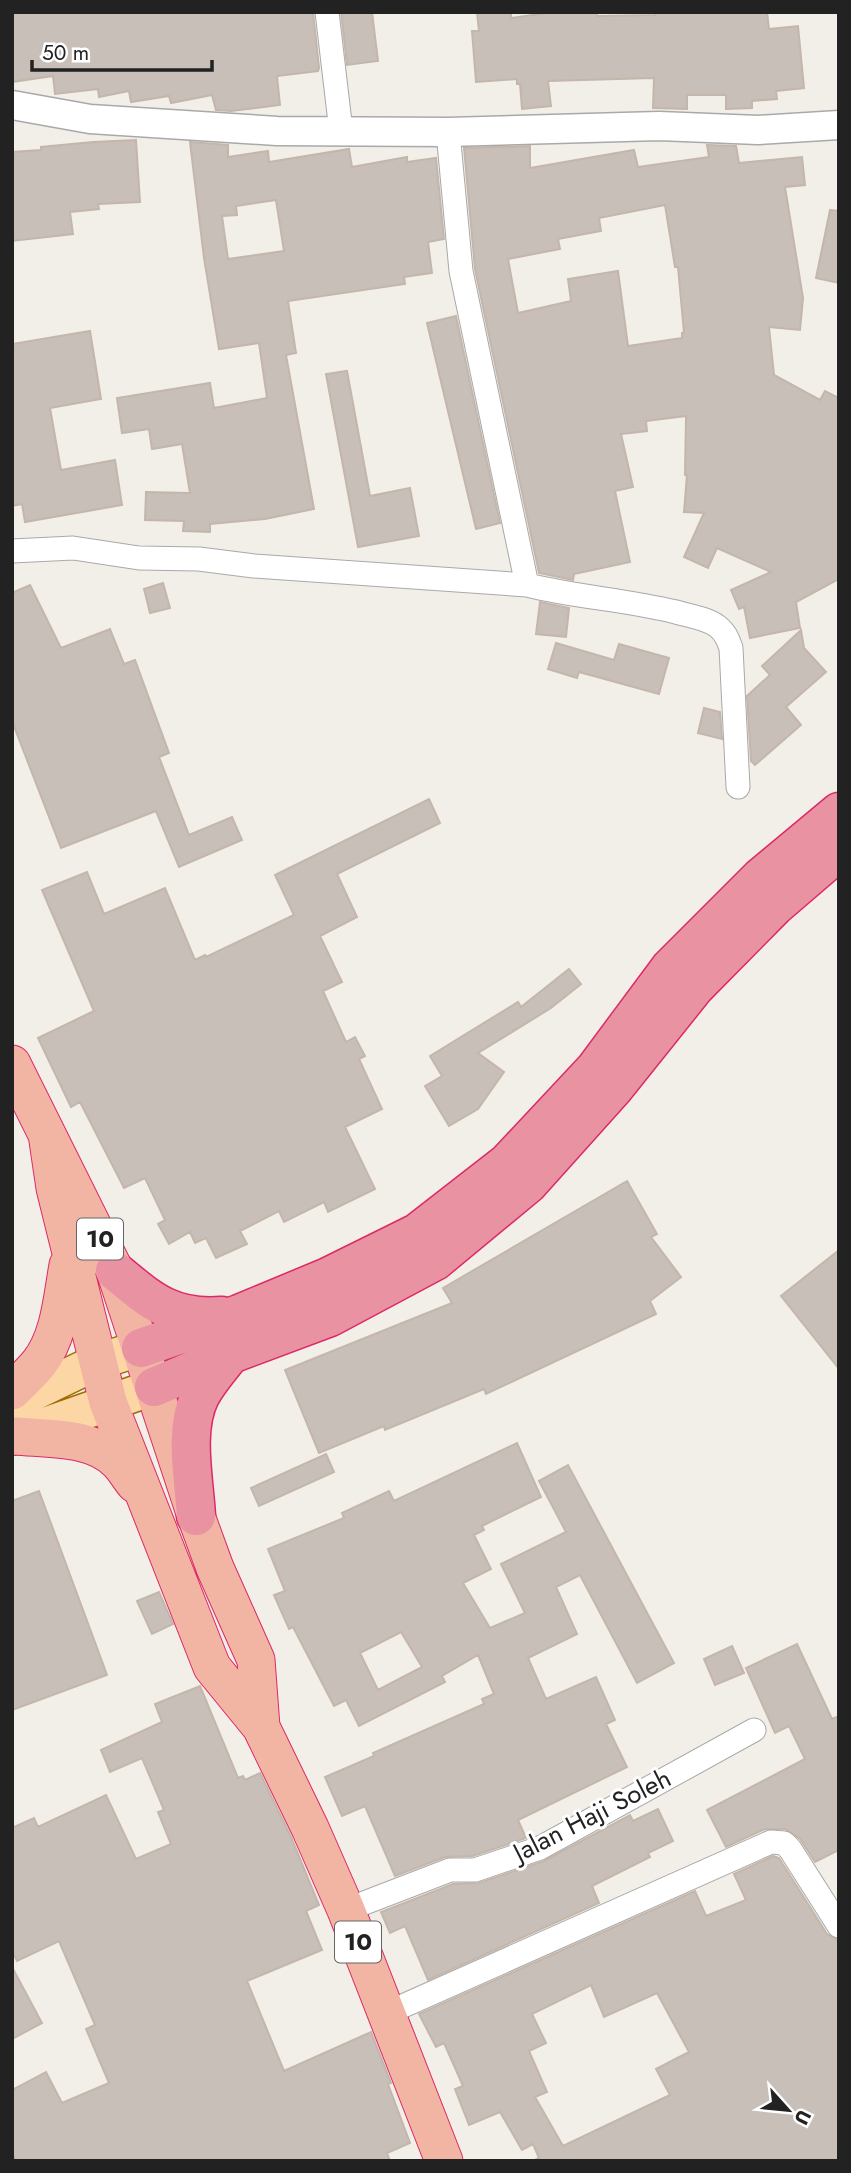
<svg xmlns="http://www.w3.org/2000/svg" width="851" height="2173" font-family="Jost,sans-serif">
  <rect width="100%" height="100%" fill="#f2efe9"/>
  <path fill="#c7bfb8" stroke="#c4b6ab" stroke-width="2" fill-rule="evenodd" d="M12,12H313L319,68L318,71L277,76L280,105L231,111L216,110L212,95L171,103L169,96L131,102L129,91L99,97L98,89L55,94L53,76L12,82Z
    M341,12H372L378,61L347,65Z
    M477,12H511V18L554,12H597V16L655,15V12H767L769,29L798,26L804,88L776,91L777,99L752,101V108L726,109V95H687V109L653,108L654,78L548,81L551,106L522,109L520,84H517V79L476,82L472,31H479Z
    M136,140L140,202L98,204L99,209L70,212L73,234L12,241V152L41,150V147L93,142Z
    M190,142L228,145V157L268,151L269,162L349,149L352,167L407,157V162L436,158L444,239L428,242L432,273L404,277L405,284L288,301L296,353L286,355L314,509L265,519L210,524V532L183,531L184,521L145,520L146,492L190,493L182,444L152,449L149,429L122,433L117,398L210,383L214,408L267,398L259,343L219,349L204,258ZM276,200L284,251L228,259L222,216L237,215L236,206Z
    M707,145L736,146L739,163L802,157L805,185L785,187L803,298L800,330L769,327L774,375L820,400L825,391L839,398V579L796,602L800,628L750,638L744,607L739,609L731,590L771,572L717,548L708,568L684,557L704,513L684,512L687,475H685L686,416L646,421L647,431L621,434L633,487L615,491L630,562L574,574L573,580L539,573L475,269L464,148L530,146V168L634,150L638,167L709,157ZM665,205L675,267H678L684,333H682V338L628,346L618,271L568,279L571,301L518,313L508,259L560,249L558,239L601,231L599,218Z
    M830,210L839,211V283L816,278Z
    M456,316L500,523L476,529L427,323Z
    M90,331L101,399L50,408L61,470L115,460L122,505L25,522L22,504L12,506V344Z
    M347,371L370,496L410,488L419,536L358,547L326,374Z
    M163,583L170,608L150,613L144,589Z
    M30,585L61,648L110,629L124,664L135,660L169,753L159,757L189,835L232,817L242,840L179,867L156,811L61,848L12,721V593Z
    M540,602L569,608L566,637L536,634Z
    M801,630L804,648L826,672L786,707L801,725L755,765L751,761L747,696L770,675L762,666Z
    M556,643L614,660L619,644L669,658L659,694L579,672L577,678L548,669Z
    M704,708L720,712L722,739L698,733Z
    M429,799L440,823L337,874L357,917L320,936L342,982L323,991L346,1042L355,1037L365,1056L359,1059L382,1109L345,1127L375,1189L328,1212L324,1202L284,1222L279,1211L240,1231L247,1244L216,1258L206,1238L195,1243L190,1232L169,1244L158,1224L165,1220L145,1178L124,1188L80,1102L71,1107L38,1038L94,1011L42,890L87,872L104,914L165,888L195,960L205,955L206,957L294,915L275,875Z
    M569,969L581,984L551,1008L478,1053L504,1072L478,1109L449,1126L425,1086L442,1076L430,1056L518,1002L521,1007Z
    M627,1181L657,1234L651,1237L681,1277L650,1301L656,1314L486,1394L484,1389L385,1430L384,1426L319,1453L285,1370L452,1303L443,1288Z
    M839,1250V1369L781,1296Z
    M517,1443L541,1497L482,1526L484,1530L474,1535L491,1569L463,1583L490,1628L525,1613L501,1564L566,1532L539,1481L568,1465L674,1663L637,1683L580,1575L556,1587L577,1634L528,1658L546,1699L596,1677L615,1720L606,1724L627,1767L518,1820L526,1838L473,1856L445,1857L395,1876L365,1806L342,1816L325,1777L374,1756L373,1753L484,1704L482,1699L494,1694L478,1655L442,1676L445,1682L359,1726L346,1700L334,1706L293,1627L289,1629L274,1595L285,1591L268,1549L344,1518L342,1513L389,1491L394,1501ZM401,1632L422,1667L378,1690L360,1653Z
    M326,1454L334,1472L259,1506L251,1488Z
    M39,1491L107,1675L12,1710V1501Z
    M159,1592L173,1624L152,1634L137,1601Z
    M797,1644L832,1719L839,1716V1850L815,1862L800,1839L785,1829H765L726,1847L707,1810L805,1759L789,1726L775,1733L746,1668Z
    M732,1646L744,1673L715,1685L704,1659Z
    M200,1686L238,1778L243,1776L245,1780L260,1773L291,1837L319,1905L306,1911L322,1950L247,1981L284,2071L371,2032L391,2083L388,2084L410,2143L387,2153L390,2161H16L12,2152V2090L46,2072L62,2103L109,2083L86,2029L95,2025L59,1941L17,1961L12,1951V1828L34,1818L38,1827L106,1795L136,1859L171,1844L158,1812L164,1810L142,1758L110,1772L101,1750L162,1722L155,1704Z
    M658,1809L673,1841L648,1853L650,1857L592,1886L599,1903L428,1980L405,1926L390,1933L381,1912L453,1884L479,1883L544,1861L630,1815L633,1821Z
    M773,1856L779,1858L827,1934L836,1939L839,1944V2161H533L539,2158L533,2144L522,2150L500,2112L469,2125L455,2089L463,2086L444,2043L436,2047L419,2014L695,1891L706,1916L746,1900L734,1874ZM591,1985L604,2017L657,1993L689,2052L656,2069L670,2095L563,2146L535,2097L547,2092L529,2051L546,2043L532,2014Z
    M12,1967L42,2023L12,2039Z"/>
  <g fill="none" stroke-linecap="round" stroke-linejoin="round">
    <defs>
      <path id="minor" d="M327,12L341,131
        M448,132L461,271L527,585C576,597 627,600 676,612C689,616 706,618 717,626C725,632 728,639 731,648L738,787
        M12,551L73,548L139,558L199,559L254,566L527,585
        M346,1910L450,1870H475L540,1848L754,1730
        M385,2014L771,1842L784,1843L790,1849L839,1926"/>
      <path id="tertiary" d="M12,105L90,119L277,131L448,132L659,126L758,130L839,125"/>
      <path id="primary" d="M12,1403L97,1362L141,1348
        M12,1437L154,1387"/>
      <path id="trunk" d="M12,1064L115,1271L196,1516L215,1568L256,1660L261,1727
        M47,1134L55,1188L108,1402L212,1667L261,1727L310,1828L346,1910L444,2161
        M12,1391C21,1382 31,1373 39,1363C60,1336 62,1298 68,1265
        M15,1436C48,1439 93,1436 118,1462C125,1469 129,1477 135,1484"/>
      <path id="motorway" d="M115,1271C151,1301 172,1320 222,1316
        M141,1348L239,1314L328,1277L417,1233L507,1163L595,1069L670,968L761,877L839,812
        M154,1387L231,1354L330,1317L435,1261L528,1184L615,1087L695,987L775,906L839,851
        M196,1516C194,1479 183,1431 200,1396C208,1381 219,1369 229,1356"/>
    </defs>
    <use href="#minor" stroke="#a9a9a9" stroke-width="25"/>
    <use href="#tertiary" stroke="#a9a9a9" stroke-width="31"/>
    <use href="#primary" stroke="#a06b00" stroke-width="38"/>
    <use href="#trunk" stroke="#dc2a67" stroke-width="39"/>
    <use href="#motorway" stroke="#dc2a67" stroke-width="41"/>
    <use href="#minor" stroke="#fff" stroke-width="23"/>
    <use href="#tertiary" stroke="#fff" stroke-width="28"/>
    <use href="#primary" stroke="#fcd6a4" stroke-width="35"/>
    <use href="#trunk" stroke="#f2b4a3" stroke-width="37"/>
    <use href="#motorway" stroke="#e892a2" stroke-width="38"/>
  </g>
  <g text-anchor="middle" stroke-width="6" stroke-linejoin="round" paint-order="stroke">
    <g fill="#fff" stroke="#646464" stroke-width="2">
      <rect x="77" y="1218.5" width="46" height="41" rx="5"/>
      <rect x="335" y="1921.5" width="46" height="41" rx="5"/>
    </g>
    <g font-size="24" font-weight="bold" fill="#222">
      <text x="100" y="1247">10</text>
      <text x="358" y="1950">10</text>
    </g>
    <g font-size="26" fill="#222" stroke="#fff">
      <text transform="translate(592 1815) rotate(-27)" y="9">Jalan Haji Soleh</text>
    </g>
  </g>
  <rect width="851" height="2173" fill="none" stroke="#222222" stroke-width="28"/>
  <g transform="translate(788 2110) rotate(117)" stroke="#ffffff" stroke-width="5" paint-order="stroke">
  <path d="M0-5L12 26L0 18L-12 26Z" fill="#222222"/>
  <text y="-10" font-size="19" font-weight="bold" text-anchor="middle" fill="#222222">U</text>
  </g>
  <path d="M32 60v10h180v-10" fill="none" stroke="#222222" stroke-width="3.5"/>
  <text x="42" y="60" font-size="21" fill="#222222" stroke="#ffffff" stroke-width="5" paint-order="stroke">50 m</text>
</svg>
